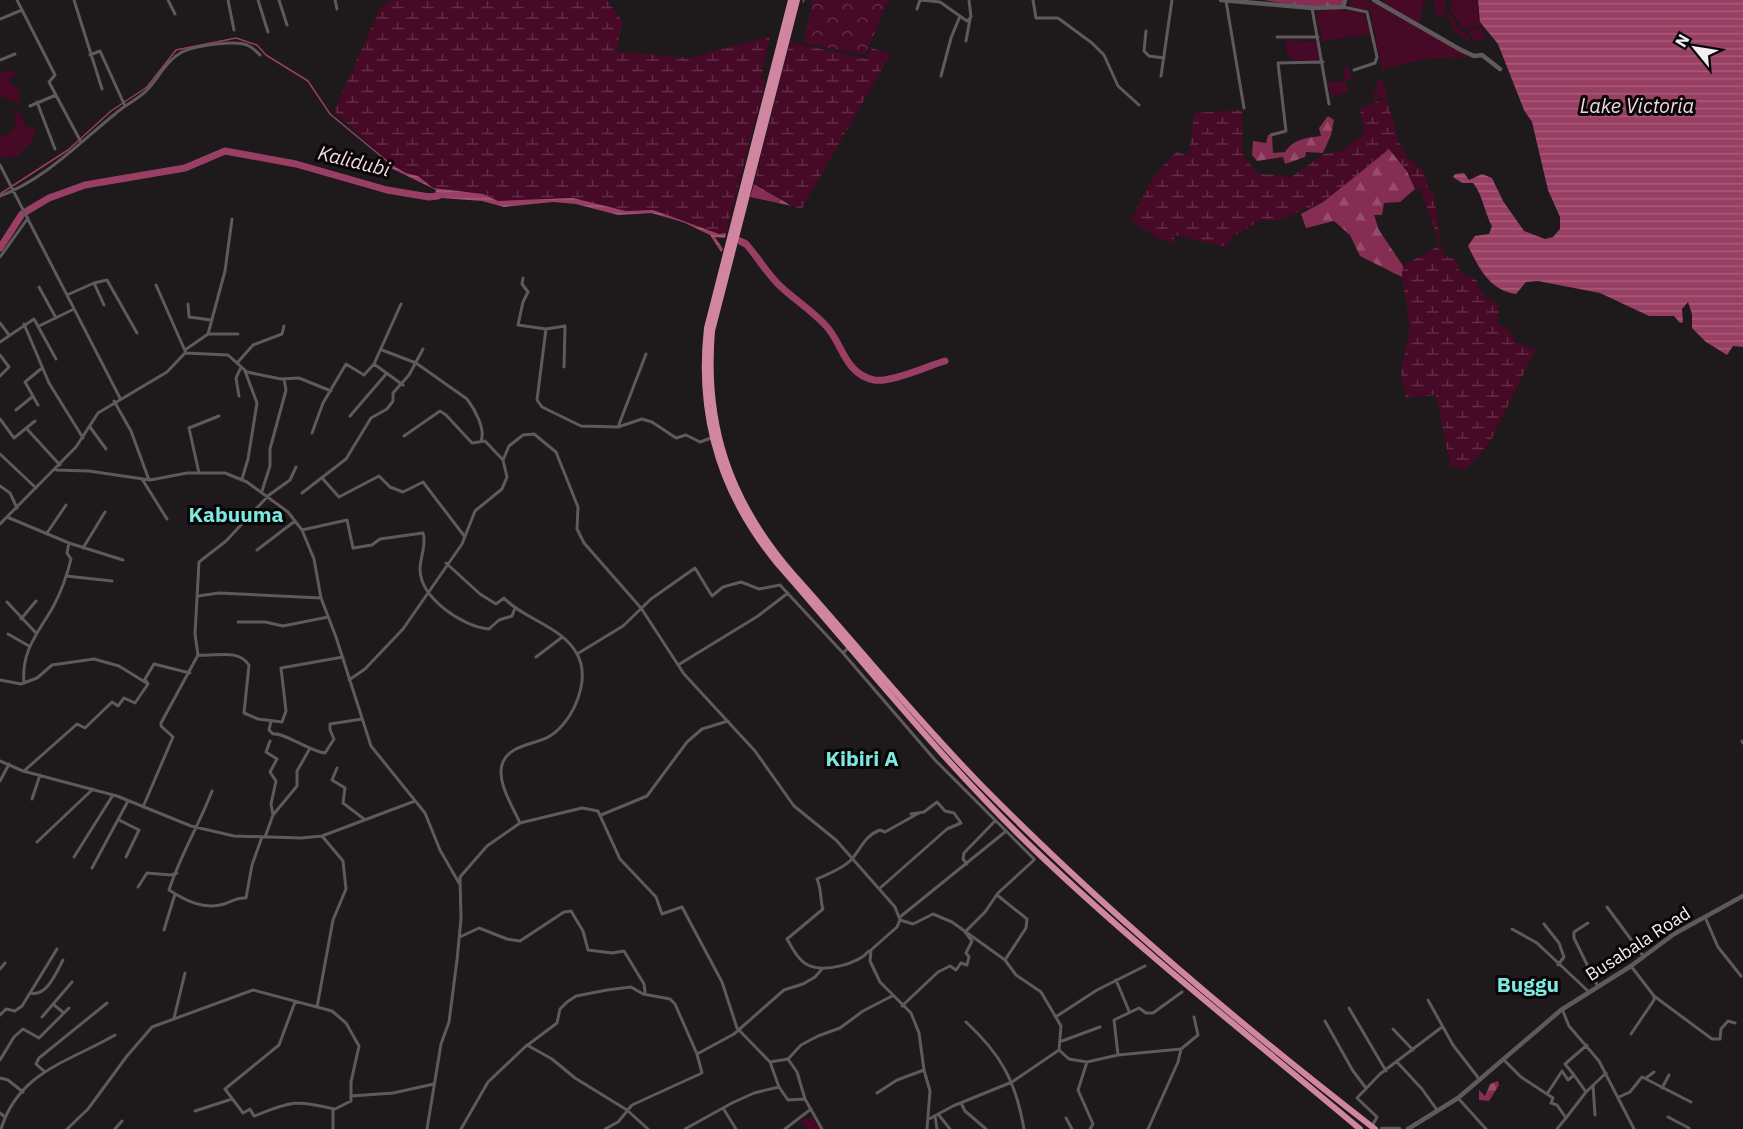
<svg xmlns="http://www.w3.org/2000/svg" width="1743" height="1129" font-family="'IBM Plex Sans',sans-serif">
  <defs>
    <pattern id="forest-firs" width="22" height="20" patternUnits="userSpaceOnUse" patternTransform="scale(1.5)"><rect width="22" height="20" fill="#852d52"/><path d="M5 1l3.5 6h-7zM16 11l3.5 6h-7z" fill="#974c6b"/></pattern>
    <pattern id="wetland-marsh" width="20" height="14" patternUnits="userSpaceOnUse" patternTransform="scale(1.5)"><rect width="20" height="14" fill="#460926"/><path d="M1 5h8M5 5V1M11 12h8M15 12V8" fill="none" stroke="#612d46"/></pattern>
    <pattern id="park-crowns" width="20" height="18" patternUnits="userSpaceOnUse" patternTransform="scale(1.5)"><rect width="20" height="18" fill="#460926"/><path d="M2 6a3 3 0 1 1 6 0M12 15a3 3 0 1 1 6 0" fill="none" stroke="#612d46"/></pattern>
    <pattern id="water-rules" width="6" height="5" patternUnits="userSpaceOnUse" patternTransform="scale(1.5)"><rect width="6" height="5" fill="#993f64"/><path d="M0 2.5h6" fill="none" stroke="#a85b7a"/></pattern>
  </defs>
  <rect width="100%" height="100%" fill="#1e191b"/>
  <path fill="#460926" d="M1351,0H1365L1372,4L1374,2L1473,58C1441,56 1412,60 1382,70L1370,10L1349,7Z
    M1383,0H1424L1420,20L1417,22L1388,7Z
    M1434,0H1445L1446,14L1437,17Z
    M1453,0H1477L1480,25L1464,29L1450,10Z
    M1338,9L1363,13L1371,34L1322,41L1316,12Z
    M1447,14H1451L1457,26L1471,39L1467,41L1454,30Z
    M1481,27L1486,38L1476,41L1466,31Z
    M1286,40L1318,42L1320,58L1317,61L1292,60L1291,55L1287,56Z
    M1345,66H1348L1353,79L1346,80L1348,92L1331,98L1328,82L1344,81Z
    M6,71L15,72V76L7,79L20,91L19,104L0,96V72Z
    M1383,80L1387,97L1374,101L1373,92L1378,91L1376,81Z
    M14,109L20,113L26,126L35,129L34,139L16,157L0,158V137L10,133L16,125Z
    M812,1117L821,1129H808L800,1121Z"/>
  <path fill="url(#forest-firs)" d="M1264,0H1343L1341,8L1314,9Z
    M1328,116L1334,120L1331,135L1323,153L1306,152L1305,157L1285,164L1283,157L1257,161L1252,155L1253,141L1266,143L1268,135L1272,136L1273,153L1285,152C1294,139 1305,138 1321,136L1319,128Z
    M1389,149L1407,171L1415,189L1400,202L1384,203L1382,215H1374L1379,230L1403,266L1402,277L1360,256L1350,235L1334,221L1306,228L1301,214L1323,202Z
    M754,184L792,206L750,197Z
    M1498,1081L1499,1085L1489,1101L1479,1100V1090L1485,1096L1490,1084Z"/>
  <path fill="url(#wetland-marsh)" d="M392,0H607L623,22L616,51L689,58L770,36L761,78L766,79L726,233L719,234L653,210L626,211L573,198L498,201L483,194L433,188L418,176L397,169L334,111L381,6Z
    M790,42L867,59L871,48L891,53L801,210L754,184Z
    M1387,98C1391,112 1396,139 1403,150C1413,167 1426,164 1428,188L1434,194L1441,246L1445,256L1457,260L1459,272L1478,281V287L1486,298L1499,304L1498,325C1508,326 1513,334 1515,342L1536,349L1489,444L1465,470L1450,465L1436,395L1406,398L1401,373L1410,326L1402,277L1403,266L1440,245L1421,189H1415L1407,171L1389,149L1323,202L1279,220H1261L1230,238L1227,247L1176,235L1172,243L1159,239L1131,220L1153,177L1176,152L1189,155L1194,113L1242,110L1243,155L1257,173L1291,177L1324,154L1341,151L1364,134L1360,108Z"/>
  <path fill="url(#park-crowns)" d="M813,0H889L865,55L803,43Z"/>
  <path fill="url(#water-rules)" d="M1478,0H1743V347L1733,346L1727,355L1706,342L1692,328V314L1688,302L1682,309L1683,322L1680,323L1674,316H1649L1600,293L1538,281L1526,282L1516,294C1489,290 1479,268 1468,246L1475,236L1489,234L1492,226C1484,212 1483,195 1473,183H1462L1453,177L1455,174L1464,173L1469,180L1482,174L1492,178L1503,201L1524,231L1545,239L1553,237L1560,229V217L1548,190L1532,122L1524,110L1498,44L1480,22Z
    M392,165L406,173L418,176L433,188L483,194L498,201L573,198L626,211L653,210L719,234L726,233L725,238L715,237L723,249L721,252L710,235L683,222L651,213L618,215L576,204L553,202L504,207L482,201L428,197V193L435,194L436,190L391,168Z"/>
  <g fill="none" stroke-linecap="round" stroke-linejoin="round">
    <path stroke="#993f64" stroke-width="1.5" d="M803,2L804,0
      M0,194L68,150L111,111L147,87L176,50L236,38L257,45L266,55L308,81L330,114L393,166"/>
    <path stroke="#993f64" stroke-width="7" d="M740,241L746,244C757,256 766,272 778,284C793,299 812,310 827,327C843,345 845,374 874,380C891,383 927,366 945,361
      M0,248L22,214L49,198L85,185L185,168L225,151L296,164L387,190L429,197L438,196"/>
    <path stroke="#5f595b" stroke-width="3" d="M17,0L55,75L49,82L81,142
      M74,0L102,89
      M168,0L175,14
      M228,0L234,30
      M258,0L268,32
      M279,0L287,25
      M335,0L337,9
      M921,0L940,2L967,21L971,17L969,0
      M1033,0L1036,18H1058L1092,43L1104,55L1118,86L1139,105
      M1226,1L1244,108
      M1343,7L1367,12L1377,57L1375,63L1354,70
      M1312,8L1329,104
      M917,9L920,0
      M0,19L22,10
      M1146,31L1144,51L1149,56L1164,58
      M1277,37H1318
      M966,41L970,19
      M90,55L100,51L125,106
      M0,60L15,54
      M941,76L951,38L960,16
      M1161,76L1172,0
      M37,102L55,149
      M30,106L56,95
      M1271,135L1286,131L1278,63L1323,62
      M0,165L120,398
      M0,196C44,180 79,143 115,114C125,105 139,99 148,89C159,77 167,60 182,52C195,46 237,39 249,46C253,48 257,52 260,55
      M0,257L28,218
      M523,278L522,284L528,292L523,302L518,325L546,329L565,326L564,367
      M94,283L104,305
      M156,285L186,353
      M39,287L56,318
      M67,295L94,283L107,280L137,333
      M188,304L189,317L211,320
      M0,323L9,335
      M24,324L49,383L83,438
      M39,326L74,309
      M546,329L537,400L542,407L581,426L618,427L642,419L652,422L676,438L686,435L700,442L711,438
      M208,334L225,271L232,219
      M0,342L34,319L56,359
      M185,350L208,334H238
      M382,350L416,363L467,399C474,408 486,429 481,441
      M0,355L9,367L0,376
      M238,362L253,345L282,334L284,326
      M374,364L401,304
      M239,396L236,378L241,367
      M114,401L131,431L149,480
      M38,405L25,382L42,368
      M16,410L32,397
      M350,416L387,373
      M0,419L14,438L35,421
      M90,427L106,449
      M618,427L646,354
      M27,429L60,465
      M312,433L323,403L346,364L364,375L374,364L403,385
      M404,436L440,411L446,415L472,443L485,441L503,460
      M0,454L36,488
      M56,470L89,471L150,480L187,473H225L247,482L288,512L302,530L314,559L321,598L336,637L371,746L425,813L440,850L459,883
      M199,473L189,428L219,416
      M142,479L167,519
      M242,479L248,459L257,403L245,371
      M323,479L339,497L379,476L390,487L403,492L423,482L465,537
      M0,486L10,493L17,508
      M262,491L270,466V449L286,390L284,379
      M302,493L346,459L371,418L387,409L393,401V393L409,375L423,349
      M7,517L69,543L123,560
      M0,524L76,447L98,413L167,372L185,353L228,355L247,372L281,379L299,378L331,391
      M302,530L347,520L353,548L372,545L380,539L423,533C427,543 420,558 420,569C420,598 463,627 489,629L499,620L512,616L515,608
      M47,533L66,505
      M83,548L105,512
      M257,550L295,521
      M446,563L480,594L496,604L504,598C523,619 562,626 577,654C591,679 574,721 550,736C535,745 511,744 503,762C495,780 513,807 520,823
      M66,576L112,581
      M198,596L219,593L321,598
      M7,602L36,633
      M21,619L36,601
      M238,622H265L283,626L328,617
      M8,634L29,646
      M843,653L935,760L1034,859
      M577,654L623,626L651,599L695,568L712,596L723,587L741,582L759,589L780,585L843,653L849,647
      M198,655C215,657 238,648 249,665L244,713L258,719L282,722L286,711L281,668L343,657
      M536,657L561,638
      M678,665L758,616L788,593
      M0,680L21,684L37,678L52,665L94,659L119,666L148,684L145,679L154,664L190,673
      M349,680L365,669L403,629L462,544L475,511L502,489L507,477L503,460L509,446L523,435L534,434L556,452L578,507L577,529L584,543L641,608L684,674L755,751L794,806L836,840L895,907L900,920L897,927L871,950L870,961L880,982L911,1013L919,1033L924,1070L930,1091L927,1129
      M24,683C21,651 38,633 53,607C61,592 67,576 71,559L67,553L69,543
      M271,721L269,730L273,734C284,732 309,751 325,753L334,739L330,730V724L362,719
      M270,741L266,752L277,759L270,772L276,781L271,804L273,815
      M1742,741L1743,743
      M0,761L23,771L117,796L191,826L234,836L301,838L322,836L415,801
      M337,768L332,780L345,788L343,803L364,819
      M24,771L77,724L85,728L112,702L118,706L124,698L135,703L148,684
      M0,781L9,764
      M212,791C199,825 180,856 169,890C186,901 204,910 224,904C233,901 237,897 246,898L252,865L262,837
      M32,799L40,775
      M143,807L173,737L161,726V723L198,655L195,634L199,562L226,541L269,495L290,480L296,467
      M601,815L647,796L687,742L702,729L728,721
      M119,820L139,830L126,857
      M265,837L273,815L297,786V771L309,750
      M37,842L93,789
      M74,857L113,795
      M967,864L963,859L964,853L995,821
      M92,868L128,801
      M138,887L147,873L171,875L177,873
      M879,889L947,829L961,823L954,813L945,811L937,802L924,812L911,814
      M997,895L1027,919L1026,928L1005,960
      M1607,907L1644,957
      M900,917L1005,832
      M1705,917L1718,947L1741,976
      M900,920L913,924L933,914L952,922L1005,960L1016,975L1041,992L1061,1026L1059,1050L1012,1082L953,1106L929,1119
      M1588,923L1574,932V938L1598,987
      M1544,924L1559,943L1564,957L1558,965
      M1512,929L1537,943L1589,992
      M164,930L175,894
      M460,937L479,928L507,939L520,941L564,912L571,911L583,931L588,950L612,953L624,951L644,984L645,992
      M869,951C858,964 824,973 808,965C799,961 792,948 787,939L823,909C820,901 822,890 817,879C828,874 842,869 851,860C861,849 864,836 880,830L885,832L919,813
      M1631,966L1654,996L1712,1039H1720L1721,1029L1728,1021L1735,1023
      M0,969L5,963
      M1116,980L1129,1011
      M30,993C47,997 56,973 63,960
      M1428,1000L1453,1045L1480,1080
      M295,1002L279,1045L225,1089L243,1113L250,1109L254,1116C291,1102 294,1099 334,1109
      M54,1005L64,1013
      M902,1006L938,972L950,966L956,970L961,963L967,965L969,957L966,953L972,941L965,932L985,912L998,893L1034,860
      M317,1007L333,920L346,889L343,861L322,836
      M1349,1008L1386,1071
      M1562,1009L1569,1026L1599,1061L1634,1129
      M0,1015L6,1009L15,1011L22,1006L57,949
      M1057,1016L1097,990L1145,966
      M42,1017L72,982
      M174,1018L185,973
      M1325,1021L1353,1071L1366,1088
      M966,1022C1001,1054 1016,1082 1024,1129
      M1393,1029L1413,1050
      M1631,1034L1654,1000V996
      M1062,1041L1100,1027
      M527,1045L552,1059L575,1078L627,1110L648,1129
      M1059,1050L1069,1059L1087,1062L1118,1055L1181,1049
      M697,1054L734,1034L784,990L803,984L815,977L822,969
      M1118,1055L1114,1020L1139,1008L1146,1013H1153L1182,992
      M788,1059L797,1072L805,1099
      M0,1060L14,1037L23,1029L39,1038L69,1008
      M1504,1060L1521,1077L1553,1098L1551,1103L1557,1105L1566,1118L1557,1129
      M770,1062L779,1087
      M1087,1062L1078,1090L1093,1124L1090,1129
      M1397,1062L1422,1089L1437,1110
      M45,1072L36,1064L39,1058L107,1003
      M1574,1075L1586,1092
      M0,1078L8,1080L23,1092
      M1646,1078L1654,1072
      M1593,1085L1595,1115
      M1662,1088L1669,1075
      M877,1093L897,1080L924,1070
      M1547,1094L1562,1071L1568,1080L1574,1075L1565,1064L1587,1045
      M351,1096L393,1093L434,1084
      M1619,1097L1630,1092L1642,1077L1691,1102
      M1458,1098L1486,1129
      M961,1103L965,1111L986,1129
      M723,1108L736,1129
      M195,1111L232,1099
      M0,1113L5,1117
      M938,1114L950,1129
      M935,1116L937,1129
      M1668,1117L1689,1128
      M1066,1118L1072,1129
      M1566,1118L1586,1092L1606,1073
      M1372,1126L1377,1117L1357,1098L1380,1074L1442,1027
      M1,1129C19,1071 69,1062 115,1035
      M67,1129L88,1109L127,1056L152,1027L253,990L332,1011L346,1023L359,1046L351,1082V1101L333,1110V1129
      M115,1129L122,1121
      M427,1129L441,1044L449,1022L457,960L461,919L460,877L487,846L520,823L582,808L598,811L620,859L656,897L662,914L682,907L722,982L737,1028L770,1062L788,1059L801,1045L818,1036L840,1028L863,1011L892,996
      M461,1129L488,1082L525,1047L557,1023L560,1009L567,1002L576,996L607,990L631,987L643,994L670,999L675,1004L697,1054L702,1073L632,1105L618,1122L605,1129
      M685,1129L732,1103L754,1093L779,1087L788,1100L805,1099L822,1129
      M785,1129L811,1109
      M1148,1129L1178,1062L1181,1049L1198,1035L1194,1017"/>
    <path stroke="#5f595b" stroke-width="4.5" d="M1221,0L1312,8L1343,7L1345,0
      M1374,0L1461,50L1474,56L1482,55L1500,69
      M1382,1129H1399
      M1408,1129L1458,1098L1561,1010L1631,966L1674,934L1743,896"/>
    <path stroke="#d086a0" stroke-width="6" d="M791,0L707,328C697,416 721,495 777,563C863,661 945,765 1040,855C1142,952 1253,1039 1360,1129
      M797,0L712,331C704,426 730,501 792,573C856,644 916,719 982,786C1104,910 1238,1023 1375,1129"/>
  </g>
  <g text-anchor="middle" stroke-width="6" stroke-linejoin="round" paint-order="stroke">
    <g font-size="18" fill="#f2eff0" stroke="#070506">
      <text transform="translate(1638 944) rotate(-33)" y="6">Busabala Road</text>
    </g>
    <g font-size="20" font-style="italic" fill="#f2d7df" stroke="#070506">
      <text x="1637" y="113">Lake Victoria</text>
      <text transform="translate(354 161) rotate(14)" y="7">Kalidubi</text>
    </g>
    <g font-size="21" font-weight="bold" fill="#7ee8e0" stroke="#070506">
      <text x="236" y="522">Kabuuma</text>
      <text x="862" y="766">Kibiri A</text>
      <text x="1528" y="992">Buggu</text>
    </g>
  </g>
  <g transform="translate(1695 48) rotate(300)" stroke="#070506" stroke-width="4.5" paint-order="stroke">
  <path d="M0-4.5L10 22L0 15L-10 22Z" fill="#f2eff0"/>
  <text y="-9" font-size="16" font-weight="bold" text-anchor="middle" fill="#f2eff0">N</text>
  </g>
</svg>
